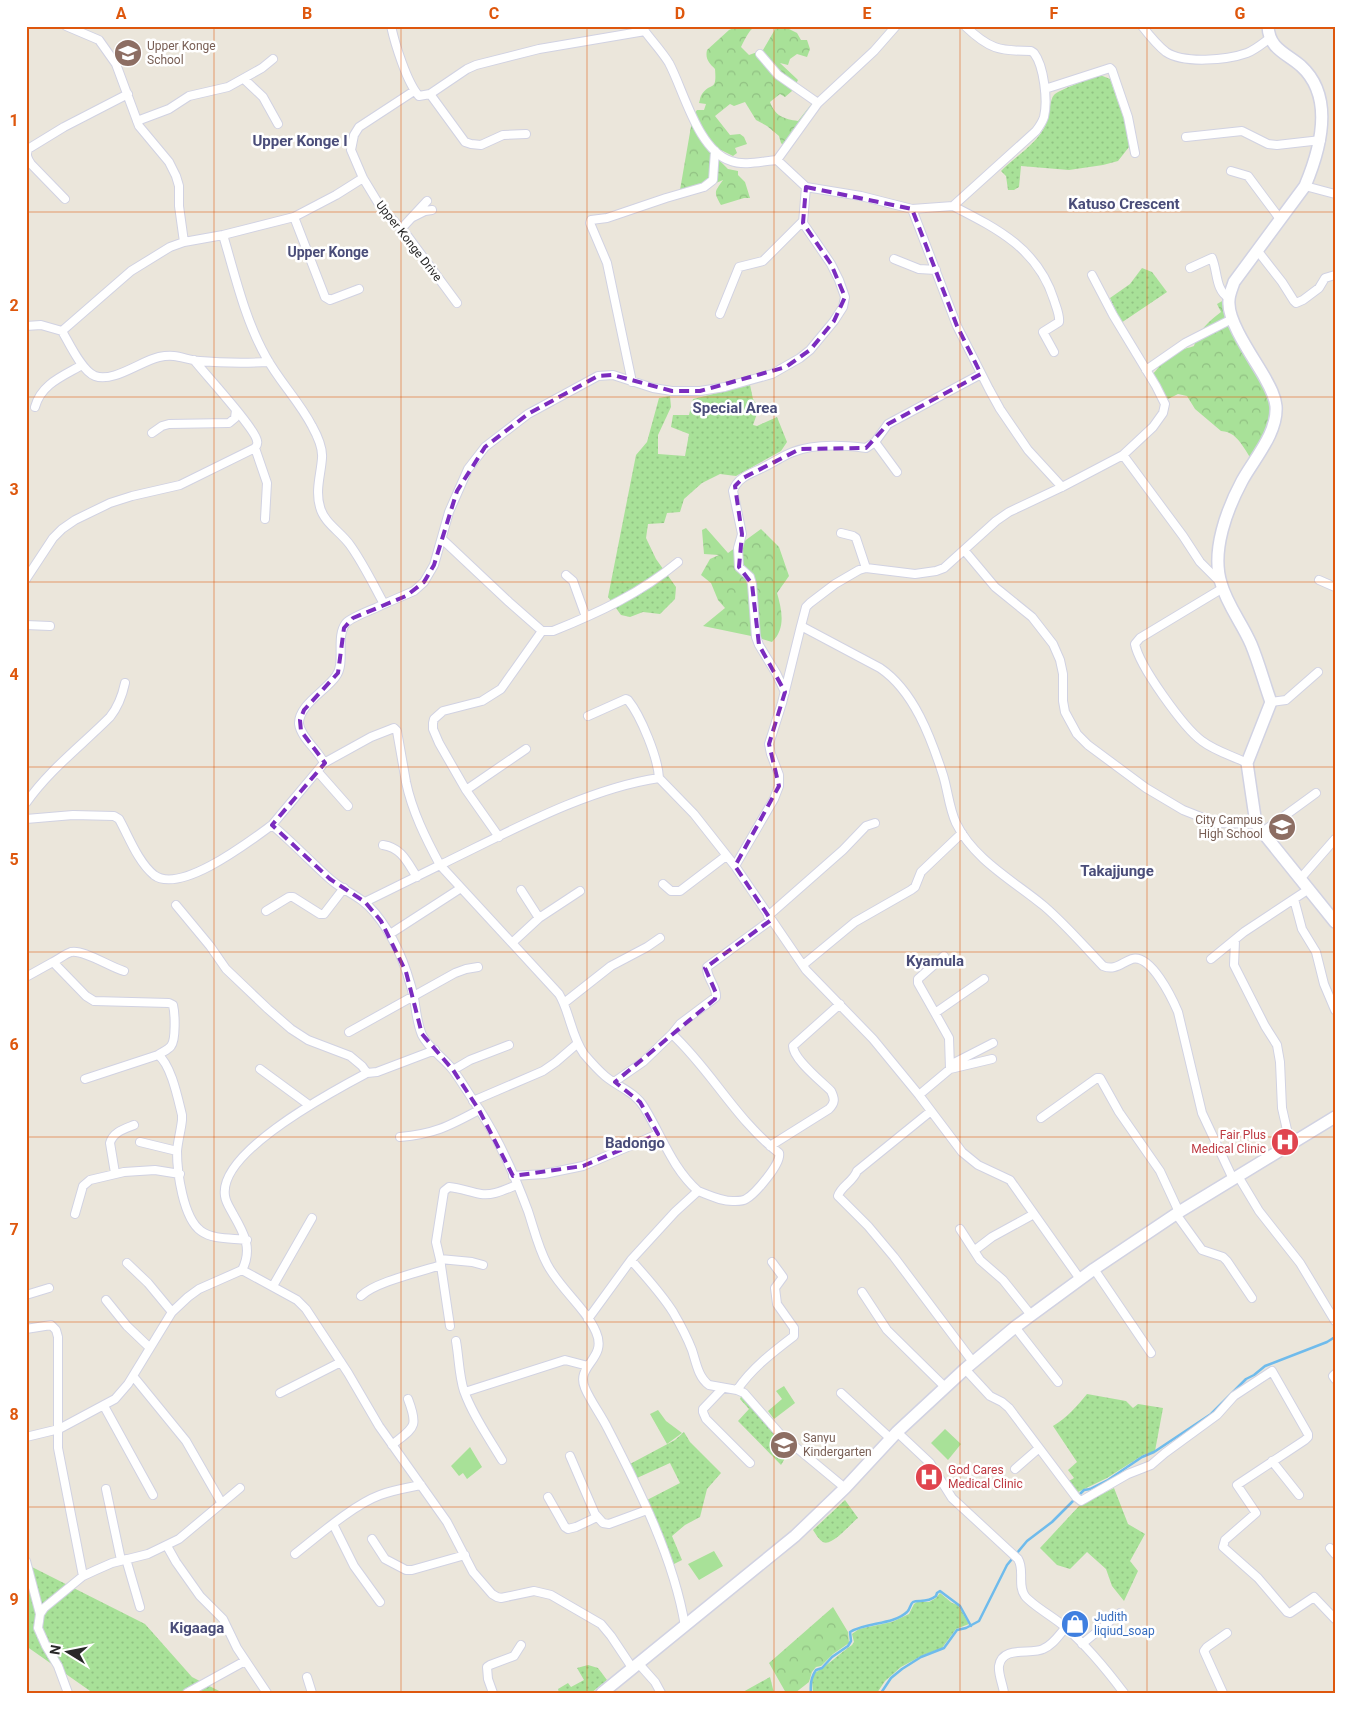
<svg xmlns="http://www.w3.org/2000/svg" width="1361" height="1719" font-family="Roboto,sans-serif">
  <defs>
    <pattern id="grass-dots" width="8" height="8" patternUnits="userSpaceOnUse" patternTransform="scale(1.25)"><rect width="8" height="8" fill="#a8e198"/><path d="M2 2h.1M6 6h.1" fill="none" stroke="#91c183" stroke-width="1.8" stroke-linecap="round"/></pattern>
    <pattern id="forest-crowns" width="20" height="18" patternUnits="userSpaceOnUse" patternTransform="scale(1.25)"><rect width="20" height="18" fill="#a8e198"/><path d="M2 6a3 3 0 1 1 6 0M12 15a3 3 0 1 1 6 0" fill="none" stroke="#91c183"/></pattern>
  </defs>
  <rect width="100%" height="100%" fill="#ebe6db"/>
  <path fill="url(#grass-dots)" d="M1100,75L1110,79L1127,128L1129,147L1118,161L1103,165L1069,170L1021,166L1019,187L1014,190H1008L1006,176L1001,171C1015,157 1039,142 1046,124C1049,117 1050,99 1054,95C1060,89 1090,79 1100,75Z
    M1142,268L1152,272L1167,292L1121,323L1110,298L1130,284Z
    M750,385L753,399L759,408L753,425L757,426L777,417L787,442L781,451L736,476L720,474L702,483L684,499L680,512L667,513L664,523L648,524L646,538L656,559L676,587L675,599L660,614L643,612L630,617L621,615L608,597L636,455L647,442L659,398L670,396L671,407L658,435V454L685,456L689,434L671,427L673,415H689L693,399Z
    M742,1394L773,1432L794,1451L787,1455L781,1465L738,1421L749,1409L740,1399Z
    M1087,1394L1126,1401L1133,1408L1138,1404L1163,1408L1155,1451L1143,1455L1107,1478L1078,1492L1069,1481L1074,1478L1068,1470L1077,1462L1053,1426C1067,1418 1077,1406 1087,1394Z
    M684,1432L690,1442L721,1473L707,1489L700,1517L685,1525L672,1536L682,1560L674,1564L647,1500L680,1483L670,1463L637,1478L630,1464L675,1440Z
    M1114,1488L1128,1524L1145,1534L1130,1561L1138,1571L1124,1601L1112,1586L1106,1569L1087,1552L1070,1569L1057,1565L1040,1548L1080,1505Z
    M845,1500L858,1518C851,1523 832,1547 823,1542C819,1540 815,1533 813,1530Z
    M26,1564L145,1624L192,1677L223,1693H93L26,1646Z
    M940,1593L952,1603L958,1605L969,1624L956,1629L942,1648L923,1655L901,1667L885,1681L877,1693H813L812,1680L815,1673C828,1665 839,1654 852,1645L854,1642L852,1634L859,1629L892,1622L909,1614L914,1604L917,1602H929L936,1598Z
    M588,1665L598,1668L607,1680L591,1693H559L558,1689L568,1683L571,1687L584,1680L577,1668Z
    M770,1677L774,1693H743V1692Z"/>
  <path fill="url(#forest-crowns)" d="M738,26H771L767,29L754,27C748,32 745,39 741,47L749,55L763,50L777,26H792L789,29L797,33L801,40H807L810,49L807,57L797,54L790,59L788,65L780,63L798,80L792,91L785,97L780,94L770,102C775,116 784,119 798,121L813,102L816,112L800,132L789,151L781,143L779,136L767,126L756,120L745,102L734,106L730,104L715,116L730,135L740,134L744,137L747,144L735,148L737,153L733,156L721,150L719,160L728,169L738,171V175L745,182L750,198H744L721,205C713,191 715,192 723,180L681,198L680,190L693,115L697,110H704L706,104L699,103C700,100 700,97 702,94C711,81 717,93 715,69C709,63 705,59 707,50L729,30Z
    M1224,300L1235,310L1236,320L1264,383L1271,406L1270,441L1258,467C1245,455 1241,432 1221,431L1195,409L1187,396L1178,394L1168,399C1159,394 1150,389 1147,378C1157,372 1157,368 1164,360C1171,352 1185,349 1194,346C1198,331 1209,321 1221,312L1217,304Z
    M706,528L728,553L761,529L779,547L789,576L777,593C782,610 786,629 772,642L756,637L703,626L725,608L718,600L711,583L701,575L710,559L719,555L704,554L702,530Z
    M833,1607L848,1632L849,1643L833,1654L821,1666L816,1667L812,1672L809,1682L795,1693H786L769,1663Z"/>
  <path fill="#a8e198" d="M784,1386L795,1403L774,1419L768,1411L782,1399L776,1391Z
    M658,1410L666,1421L682,1433L667,1444L650,1414Z
    M945,1429L961,1444L948,1460L931,1443Z
    M470,1447L482,1467L467,1479L463,1473L459,1476L451,1466Z
    M714,1551L723,1566L699,1580L688,1564Z"/>
  <g fill="none" stroke-linecap="round" stroke-linejoin="round">
    <path stroke="#6fbbec" stroke-width="2.5" d="M811,1693C810,1684 811,1677 816,1670L822,1668L832,1657L848,1646L851,1641L850,1632C866,1622 893,1625 907,1612C910,1610 910,1604 913,1602C918,1599 926,1604 936,1596L937,1593L940,1591L960,1606L971,1626
      M881,1693L891,1678L902,1669L921,1657L944,1648L957,1630L966,1628L979,1621L1007,1565L1027,1541L1052,1522L1084,1490L1090,1489L1108,1480L1142,1457L1154,1452L1211,1414L1246,1379L1254,1375L1265,1366L1327,1342L1335,1337"/>
    <defs>
      <path id="street" d="M66,26L99,40L116,64L139,126L169,162L176,176L179,186V206L184,242
        M391,26C395,44 407,83 419,96L430,94L465,142L471,144L481,145L503,135L526,134
        M1142,26C1149,35 1157,45 1166,52C1184,64 1227,60 1247,53C1255,50 1262,44 1270,38
        M760,54L778,75L818,103
        M244,79L263,97L278,124
        M1045,89L1110,68L1112,70L1128,117L1135,153
        M414,91L359,127L354,135L351,150L363,178L380,206L406,234L457,303
        M430,94L467,69L476,65L539,49L645,31
        M137,121L169,109L189,96L228,87L262,68L273,59
        M1186,137L1242,131L1268,144L1277,145L1321,140
        M777,160L818,103L874,51L896,26
        M1231,171L1248,176L1280,219
        M1305,186L1335,194
        M806,187L861,196L912,209L957,326L989,389L1000,409L1028,450L1062,487
        M65,199L31,164C27,158 26,155 28,149L64,127L128,94
        M953,206C998,229 1038,249 1054,300C1056,307 1060,315 1059,322L1043,332L1054,352
        M912,209L953,206L1036,131C1039,127 1042,123 1044,117C1048,101 1044,66 1034,53L1031,51C999,51 989,49 965,26
        M294,217L325,297L330,300L359,289
        M413,217L425,211L432,210
        M401,229L427,201
        M223,235C235,275 245,320 266,357C279,381 299,401 312,426C317,435 323,447 322,458C321,474 315,490 320,507C324,523 341,532 350,545C363,563 373,584 384,604L414,591L424,582L434,565L449,512L468,469L485,447L528,414L598,376L613,375L653,388L672,391H700L725,387L772,374L800,358L810,350L834,321L843,307L845,297L839,280L831,264L803,223L806,187L777,160C763,161 744,166 731,161C698,151 684,91 669,63C661,50 650,39 641,26
        M1257,250L1282,282L1294,301L1296,303L1303,300L1319,288L1325,278L1335,275
        M894,259L919,269L936,270
        M1190,268L1212,258C1218,272 1215,290 1229,298
        M1092,275L1113,315L1156,386L1165,404L1163,413L1153,427L1123,455
        M720,314L739,267L763,261L803,221
        M26,326L41,325L62,331
        M62,331L131,271L170,247L184,242L223,235L294,217L336,195L363,178
        M62,331C69,343 82,371 95,376C113,383 141,361 159,357C178,353 184,360 200,361C223,363 246,363 269,362
        M1146,370L1185,343L1232,319
        M632,382L607,263L590,223L591,220L607,218L666,198L704,187L713,180L715,151
        M35,407C41,384 63,376 82,365
        M152,433L162,426L169,424L229,423L235,418L236,410
        M875,442L897,472
        M255,448L267,483L265,519
        M841,533L853,536L856,538L866,568
        M442,539L509,602L542,631H553C598,613 641,593 678,562
        M964,550L995,587L1032,617L1053,644L1060,660L1063,674V701L1065,712L1077,734L1088,745L1146,788L1183,810L1216,823L1256,824
        M566,575L573,581L586,617
        M26,579L53,538L62,529L75,520L110,503L132,496L180,485L255,448C257,445 258,444 257,441C256,429 204,373 194,360
        M1319,580L1335,587
        M1220,582L1200,562L1183,536L1123,455L1062,487L1009,512L996,521L944,568L936,571L915,574L866,568L859,570L835,584L810,603L806,607L801,626L880,668C914,691 931,738 943,775C948,791 949,808 956,823C974,860 1014,881 1044,906C1065,924 1084,946 1103,966C1115,971 1121,963 1132,959C1151,954 1172,998 1178,1012L1202,1113L1233,1179
        M1223,588L1140,638L1135,644C1139,666 1184,728 1202,741C1215,751 1233,756 1247,763
        M26,625L50,626
        M785,692L776,673L759,645L756,637L752,584L750,577L739,567L738,548L742,534L733,491C737,478 750,474 762,468C773,463 782,456 793,452C815,443 843,445 866,448L875,442L888,424L981,374
        M1271,702L1286,700L1318,672
        M324,763L371,737L394,728L397,731C400,748 403,765 406,782C412,811 426,839 440,865L365,902
        M318,772L348,806
        M659,778L694,814L735,866L806,970L873,1039L919,1095L962,1152L978,1165L1010,1180L1080,1279
        M466,790L526,749
        M26,803C49,770 81,746 110,717C118,707 122,697 125,683
        M26,819L73,815L114,816L119,819C129,837 138,862 154,875C180,895 250,841 272,825C292,842 311,862 330,879C346,893 360,895 375,913C395,937 407,968 414,998C416,1010 417,1023 422,1035C429,1049 444,1058 453,1070C462,1082 470,1096 479,1109C499,1140 515,1176 528,1211C534,1229 538,1247 547,1264C560,1289 585,1307 596,1332C608,1359 575,1365 585,1388C591,1402 601,1415 608,1429C639,1489 674,1559 685,1626
        M272,825L324,763C319,751 301,738 299,724C298,705 327,690 336,676C346,663 335,637 346,623C353,616 375,609 384,604
        M1261,833L1316,793
        M499,837L466,790L439,743L433,729V723L434,719L443,711L482,701L501,689L542,631
        M383,845C402,848 407,862 417,877
        M735,866L774,799L779,786V775L771,754L769,744L782,703L801,626
        M1300,879L1335,839
        M663,884L671,891H680L726,856
        M521,890L539,918
        M1294,899L1302,929L1316,952L1324,984L1335,1010
        M176,905L210,946L226,969L268,1009L291,1029L308,1040L350,1056L362,1066L367,1073
        M266,911L289,897H293L320,914H324L344,888
        M768,916L843,850L866,826L875,823
        M390,934L461,888
        M1235,940L1234,965L1265,1026L1277,1045L1280,1062L1282,1108L1290,1143
        M513,942L539,918L580,891
        M1211,959L1244,932L1309,889
        M53,962C59,959 65,954 71,952C83,949 110,967 124,971
        M803,965L855,922L911,890L915,887L921,872L962,833
        M26,977L53,962L86,996L94,1001L169,1003L173,1005C175,1013 176,1040 171,1046C168,1050 162,1052 158,1055
        M564,1003L611,966L647,947L660,938
        M935,1013L918,983V979L944,956
        M349,1032L455,973L466,969L478,967
        M672,1034L680,1024L716,997C717,986 706,978 707,967L771,920
        M950,1065L993,1043
        M260,1069L309,1105
        M950,1069L949,1038L935,1013L984,979
        M453,1070L470,1060L509,1045
        M85,1079L158,1055C171,1064 178,1099 182,1115V1120C181,1130 178,1140 177,1151C177,1172 183,1218 201,1231C213,1240 233,1238 247,1240
        M614,1082L643,1062L672,1034C711,1070 736,1120 779,1153C782,1163 755,1194 746,1199C743,1201 738,1201 735,1201C722,1202 709,1195 698,1191
        M919,1095L950,1069L992,1059
        M473,1101L543,1071L556,1062L578,1043
        M931,1111L857,1171C853,1182 841,1186 838,1196L868,1226L894,1257L973,1362
        M1041,1118L1097,1078H1100L1119,1112L1160,1171L1179,1212
        M400,1137C435,1134 449,1126 479,1110
        M140,1142L177,1151
        M770,1146L829,1109C835,1103 835,1099 831,1091C821,1081 793,1059 793,1046L840,1004
        M115,1173L110,1143C113,1132 124,1129 134,1125
        M513,1176L544,1174L583,1166L658,1134
        M1238,1176L1259,1211L1300,1263L1335,1321
        M75,1214L83,1186L90,1180L124,1172L155,1170L180,1174
        M1176,1214L1202,1250L1223,1257L1227,1261L1252,1298
        M960,1229L980,1260L1003,1280L1031,1315
        M975,1250L992,1237L1034,1214
        M440,1259L472,1262L483,1265
        M631,1260C646,1277 661,1293 673,1312C680,1324 687,1337 692,1350C696,1362 698,1377 709,1385L737,1390L744,1393L780,1434L845,1488
        M127,1263L148,1283L172,1312
        M1094,1269L1151,1353
        M242,1270L297,1300L306,1309L348,1373L379,1426L447,1522L473,1572L492,1594L497,1597L501,1598L534,1591L551,1595L601,1624L611,1636L633,1669
        M273,1286L312,1218
        M862,1292L887,1330L945,1387
        M26,1295L49,1288
        M361,1296C375,1282 420,1272 441,1265
        M106,1300L127,1326L149,1347
        M588,1319L631,1260L675,1212L698,1191C672,1168 662,1136 644,1107C635,1092 618,1087 605,1076C598,1070 590,1061 584,1054C571,1036 570,1012 559,994L440,865C507,833 585,789 659,778C658,758 641,716 628,700L626,699L588,716
        M450,1326L440,1259L436,1242L444,1191L449,1187C460,1188 470,1192 481,1194C493,1196 506,1189 517,1185
        M1015,1327L1058,1382
        M26,1329L51,1325L56,1330L58,1337V1448L83,1576
        M456,1341C459,1358 459,1376 464,1391C473,1416 489,1438 502,1460
        M965,1369L990,1396L1002,1402L1009,1408L1076,1497L1081,1501L1128,1474L1151,1465L1165,1453L1217,1415L1234,1396L1272,1371L1308,1434V1437L1305,1440L1237,1485L1256,1513L1225,1540L1223,1547L1258,1578L1287,1612L1290,1613L1314,1597L1335,1619
        M1335,1374L1333,1376L1335,1379
        M133,1376L186,1441L221,1502
        M723,1388L703,1409V1412L706,1419L750,1463
        M737,1390C752,1368 773,1352 794,1336V1328L777,1304L775,1288L783,1277L772,1262
        M465,1392L565,1360L588,1366
        M280,1393L341,1362
        M841,1393L891,1439
        M104,1406L153,1495
        M897,1432L930,1463L952,1498L1018,1559C1025,1570 1017,1585 1025,1596C1033,1606 1054,1617 1065,1627C1087,1646 1106,1669 1124,1693
        M26,1437L59,1429L115,1399L128,1384L172,1312L188,1297L199,1289L242,1270C253,1249 244,1233 233,1214C230,1208 226,1203 225,1196C218,1152 333,1091 367,1073L377,1072L435,1050
        M392,1445C414,1427 419,1428 408,1399
        M570,1456L595,1514L603,1523L609,1524L647,1510
        M1272,1461L1299,1495
        M1015,1469L1038,1449
        M106,1489L121,1560
        M548,1497L565,1527L568,1529L576,1527L597,1517
        M333,1524L354,1566L380,1602
        M372,1539L385,1559L406,1570H412L465,1555
        M167,1546L176,1562L200,1596L223,1619L237,1648L267,1693
        M1330,1548L1335,1554
        M295,1554C318,1536 353,1505 380,1495C393,1490 407,1488 421,1485
        M126,1559L140,1607
        M26,1561L40,1614
        M1082,1644L1120,1613
        M639,1664L655,1682L661,1693
        M307,1677L312,1693
        M68,1693L58,1666L46,1646L38,1628L40,1614L44,1608L83,1576L96,1570L112,1563L148,1554L179,1539L240,1488
        M187,1693L245,1661
        M493,1693L488,1679L487,1667L490,1665L514,1656L521,1645
        M1004,1693C1003,1685 998,1674 999,1666C1002,1645 1031,1655 1043,1649C1053,1645 1059,1635 1066,1627
        M1223,1693L1204,1651L1207,1647L1227,1633"/>
      <path id="secondary" d="M1268,26C1269,49 1286,53 1301,66C1335,97 1321,148 1305,186L1234,282C1232,289 1228,296 1229,304C1229,324 1255,360 1265,378C1270,387 1275,396 1276,406C1278,433 1254,459 1242,481C1227,509 1211,551 1221,583C1227,605 1242,623 1251,644C1259,663 1264,683 1271,702L1247,763L1256,824L1335,922
        M602,1693L795,1536L845,1488L897,1432L965,1369L1015,1327L1094,1269L1179,1212L1335,1117"/>
    </defs>
    <use href="#street" stroke="#d1d2e2" stroke-width="10"/>
    <use href="#secondary" stroke="#d1d2e2" stroke-width="14"/>
    <use href="#street" stroke="#fff" stroke-width="8"/>
    <use href="#secondary" stroke="#fff" stroke-width="11"/>
  </g>
  <path fill="none" stroke="#7b2cbf" stroke-width="4" stroke-dasharray="10 6" stroke-linejoin="round" d="M806,187L912,209L957,326L981,374L888,424L866,448L800,449L743,478L735,486L742,534L739,567L752,584L759,645L785,692L769,744L779,786L735,866L771,920L705,968L716,993L715,999L615,1082L640,1102L658,1134L583,1166L513,1176L479,1110L453,1070L422,1034L406,972L381,921L365,902L330,879L272,825L325,763L301,731L300,720L304,710L338,673L344,628L353,618L406,596L424,582L434,565L457,491L485,447L528,414L598,376L613,375L672,391H700L786,367L810,350L834,321L845,297L831,264L803,223Z"/>
  <path fill="none" stroke="#de570d" stroke-width="1" stroke-opacity="0.55" d="M214,26V1693M401,26V1693M587,26V1693M774,26V1693M960,26V1693M1147,26V1693M26,212H1335M26,397H1335M26,582H1335M26,767H1335M26,952H1335M26,1137H1335M26,1322H1335M26,1507H1335"/>
  <defs>
    <symbol id="school-disc" viewBox="-11 -11 22 22"><circle r="9.5" fill="#8d6e63" stroke="#fff"/><path d="M0-5L7-2L0 1L-7-2ZM-4 1L0 2.5L4 1V4Q0 6-4 4Z" fill="#fff"/></symbol>
    <symbol id="hospital-disc" viewBox="-11 -11 22 22"><circle r="9.5" fill="#e0444e" stroke="#fff"/><path d="M-5-5h3v3.5h4V-5h3V5h-3V1.5h-4V5h-3Z" fill="#fff"/></symbol>
    <symbol id="shop-disc" viewBox="-11 -11 22 22"><circle r="9.5" fill="#3f7fe0" stroke="#fff"/><path d="M-5-2.5h2.3a2.7 3.5 0 0 1 5.4 0H5L5.5 6h-11ZM-1.5-2.5h3a1.5 2.3 0 0 0-3 0Z" fill="#fff"/></symbol>
  </defs>
  <g fill-rule="evenodd">
    <use href="#school-disc" x="112" y="37" width="32" height="32"/>
    <use href="#school-disc" x="1266" y="811" width="32" height="32"/>
    <use href="#hospital-disc" x="1269" y="1126" width="32" height="32"/>
    <use href="#school-disc" x="768" y="1429" width="32" height="32"/>
    <use href="#hospital-disc" x="913" y="1461" width="32" height="32"/>
    <use href="#shop-disc" x="1059" y="1608" width="32" height="32"/>
  </g>
  <g text-anchor="middle" stroke-width="5" stroke-linejoin="round" paint-order="stroke">
    <g font-size="12" fill="#785e54" stroke="#fff" text-anchor="start">
      <text x="147" y="50">Upper Konge<tspan x="147" dy="14">School</tspan></text>
      <text x="1263" y="824" text-anchor="end">City Campus<tspan x="1263" dy="14">High School</tspan></text>
      <text x="803" y="1442">Sanyu<tspan x="803" dy="14">Kindergarten</tspan></text>
    </g>
    <g font-size="12" fill="#292929" stroke="#fff">
      <text transform="translate(409 241) rotate(52)" y="4">Upper Konge Drive</text>
    </g>
    <g font-size="12" fill="#be3a42" stroke="#fff" text-anchor="end">
      <text x="1266" y="1139">Fair Plus<tspan x="1266" dy="14">Medical Clinic</tspan></text>
      <text x="948" y="1474" text-anchor="start">God Cares<tspan x="948" dy="14">Medical Clinic</tspan></text>
    </g>
    <g font-size="12" fill="#366cbe" stroke="#fff" text-anchor="start">
      <text x="1094" y="1621">Judith<tspan x="1094" dy="14">liqiud_soap</tspan></text>
    </g>
    <g font-size="14" font-weight="bold" fill="#4a4d79" stroke="#fff">
      <text x="328" y="257">Upper Konge</text>
    </g>
    <g font-size="15" font-weight="bold" fill="#4a4d79" stroke="#fff">
      <text x="300" y="146">Upper Konge I</text>
      <text x="1124" y="209">Katuso Crescent</text>
      <text x="735" y="413">Special Area</text>
      <text x="1117" y="876">Takajjunge</text>
      <text x="935" y="966">Kyamula</text>
      <text x="635" y="1148">Badongo</text>
      <text x="197" y="1633">Kigaaga</text>
    </g>
  </g>
  <rect width="1361" height="1719" fill="none" stroke="#ffffff" stroke-width="55"/>
  <g transform="translate(68 1652) rotate(280)" stroke="#ffffff" stroke-width="4" paint-order="stroke">
  <path d="M0-4L9 19L0 12L-9 19Z" fill="#292929"/>
  <text y="-8" font-size="14" font-weight="bold" text-anchor="middle" fill="#292929">N</text>
  </g>
  <rect x="28" y="28" width="1306" height="1664" fill="none" stroke="#de570d" stroke-width="2"/>
  <g font-size="16" text-anchor="middle" font-weight="bold" fill="#de570d">
    <text x="121" y="19">A</text>
    <text x="307" y="19">B</text>
    <text x="494" y="19">C</text>
    <text x="680" y="19">D</text>
    <text x="867" y="19">E</text>
    <text x="1054" y="19">F</text>
    <text x="1240" y="19">G</text>
    <text x="14" y="126">1</text>
    <text x="14" y="311">2</text>
    <text x="14" y="495">3</text>
    <text x="14" y="680">4</text>
    <text x="14" y="865">5</text>
    <text x="14" y="1050">6</text>
    <text x="14" y="1235">7</text>
    <text x="14" y="1420">8</text>
    <text x="14" y="1605">9</text>
  </g>
</svg>
